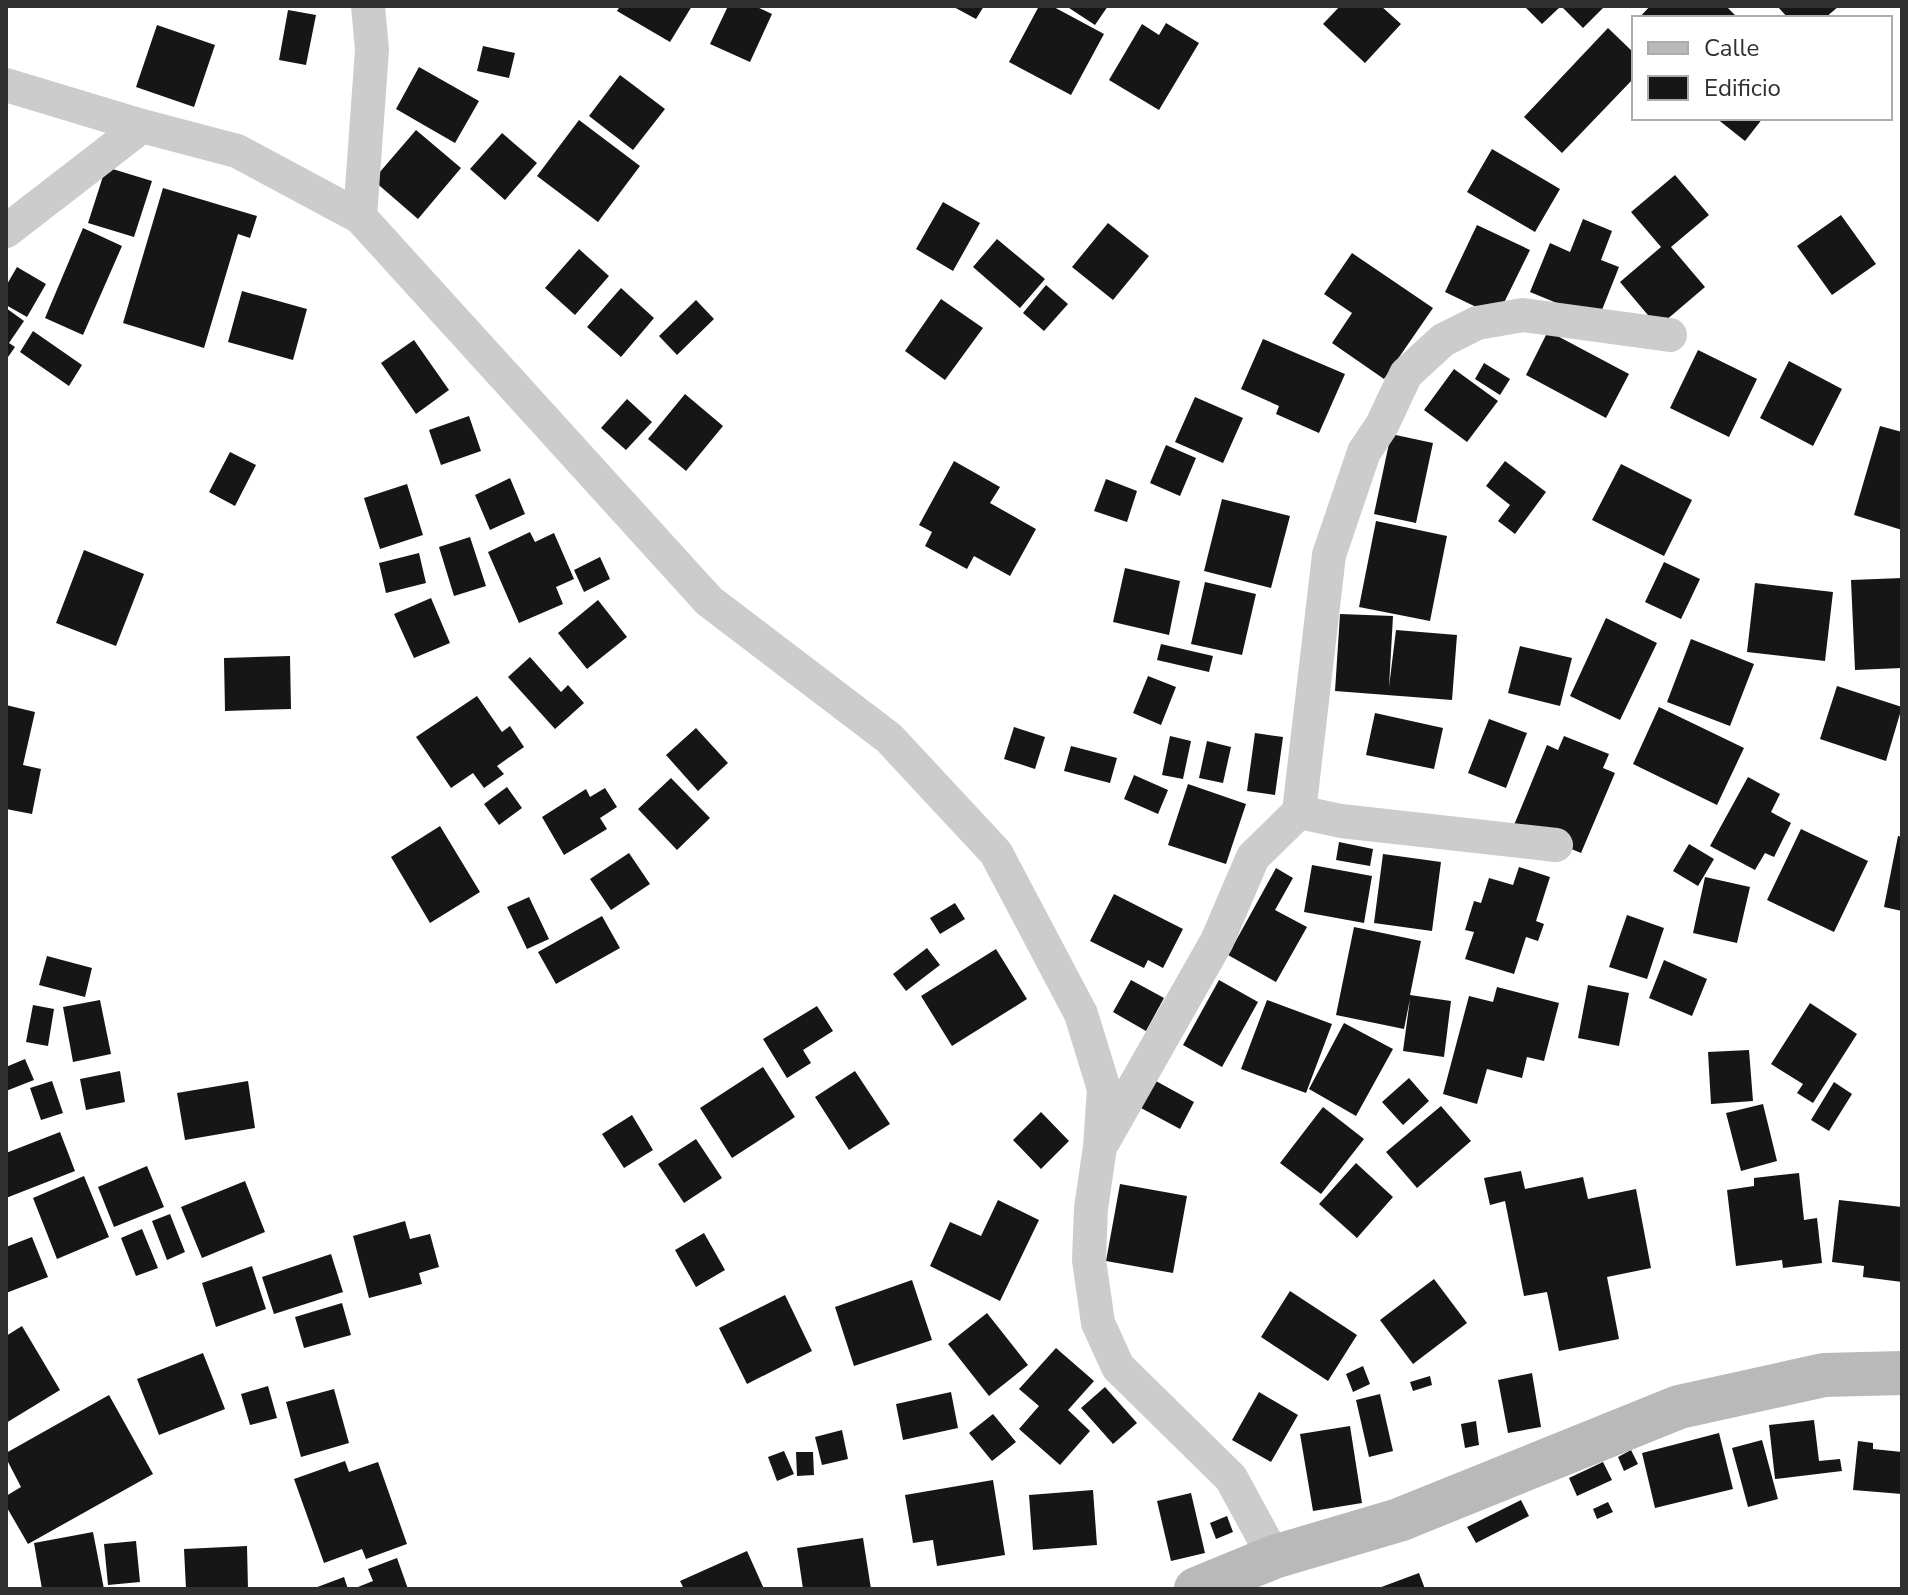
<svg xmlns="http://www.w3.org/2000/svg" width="1908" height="1595" font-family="'Nunito Sans',sans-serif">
  <rect width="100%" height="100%" fill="#fff"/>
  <path fill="#161616" d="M620,6H692L670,42L617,11Z
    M728,6H755L772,14L750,62L710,44Z
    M952,6H984L976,19Z
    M1039,6H1052L1104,34L1071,95L1009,62Z
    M1066,6H1108L1095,25Z
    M1340,6H1381L1401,24L1365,63L1323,24Z
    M1524,6H1561L1542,24Z
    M1561,6H1605L1583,28Z
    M1650,6H1726L1738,18H1639Z
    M1777,6H1839L1825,18H1788Z
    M288,10L316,15L306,65L279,60Z
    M1166,23L1199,43L1159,110L1109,80L1142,24L1159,35Z
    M157,25L215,45L194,107L136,87Z
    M1608,28L1634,53V78L1562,153L1524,117Z
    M483,46L515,53L509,78L477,71Z
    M419,67L479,101L455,143L396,109Z
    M620,75L665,109L633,150L589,116Z
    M1716,118H1763L1745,141Z
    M579,120L640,166L598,222L537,176Z
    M416,130L461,168L418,219L373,180Z
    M502,133L537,163L505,200L470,169Z
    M1492,149L1560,189L1535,232L1467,192Z
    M106,167L152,181L134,237L88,223Z
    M1675,175L1709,215L1671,247L1705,287L1658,327L1620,282L1661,247L1631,212Z
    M163,188L257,216L250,238L238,234L204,348L123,323Z
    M943,202L980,223L953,271L916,249Z
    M1841,215L1876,264L1832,295L1797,246Z
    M1583,219L1612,231L1601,260L1619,267L1598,320L1530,292L1550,243L1570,252Z
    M1108,223L1149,256L1113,300L1072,267Z
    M1477,225L1530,250L1497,317L1445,292Z
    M83,228L122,246L83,335L45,318Z
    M997,239L1045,279L1020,308L973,267Z
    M579,249L609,276L575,315L545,288Z
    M1352,253L1433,308L1384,379L1332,343L1352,313L1324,294Z
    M17,267L46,284L27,317L6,305V286Z
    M1046,285L1068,304L1044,331L1023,313Z
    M621,288L654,318L621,357L587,327Z
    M242,291L307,309L293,360L228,342Z
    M941,299L983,328L945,380L905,351Z
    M696,300L714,319L677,355L659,336Z
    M6,308L24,321L9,343L15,347L6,360Z
    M33,331L82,365L69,386L20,352Z
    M1548,331L1629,374L1606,418L1526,375Z
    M1263,339L1345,374L1319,433L1276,414L1279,406L1241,389Z
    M414,340L449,390L416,414L381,363Z
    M1698,350L1757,379L1729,437L1670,408Z
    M1789,361L1842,389L1813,446L1760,418Z
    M1484,363L1510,379L1500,395L1475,379Z
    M1454,369L1498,401L1467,442L1424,410Z
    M685,394L723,426L686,471L648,439Z
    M1195,397L1243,418L1223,463L1175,442Z
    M627,399L652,422L626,450L601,428Z
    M469,416L481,451L441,465L429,430Z
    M1880,426L1902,432V530L1854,515Z
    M1391,434L1433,443L1416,523L1374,514Z
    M1166,445L1196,458L1180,496L1150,483Z
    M230,452L256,465L235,506L209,492Z
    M954,461L1000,487L990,503L1036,529L1010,576L974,556L967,569L925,546L932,532L919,525Z
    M1505,461L1546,492L1515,534L1498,521L1510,505L1486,486Z
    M1621,464L1692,500L1664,556L1592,520Z
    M510,478L525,514L490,530L475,495Z
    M1106,479L1137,491L1127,522L1094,511Z
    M407,484L423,535L380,549L364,498Z
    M1222,499L1290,516L1271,588L1204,571Z
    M1376,521L1447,536L1430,621L1359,607Z
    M530,532L535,542L554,533L574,579L556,587L563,604L519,623L488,552Z
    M470,537L486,586L454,596L439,547Z
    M84,550L144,574L116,646L56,623Z
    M419,553L426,583L386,593L379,563Z
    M600,557L610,579L584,592L574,570Z
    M1664,562L1700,579L1681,619L1645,602Z
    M1125,568L1180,581L1169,635L1113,622Z
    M1902,578V668L1855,670L1851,580Z
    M1205,582L1256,594L1242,655L1191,644Z
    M1755,583L1833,592L1825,661L1747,652Z
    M431,598L450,643L414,658L394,614Z
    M598,600L627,637L587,669L558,633Z
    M1340,614L1393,616L1389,687L1396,630L1457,635L1452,700L1335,691Z
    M1606,618L1657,643L1620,720L1570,696Z
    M1691,639L1754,664L1730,726L1667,702Z
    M1161,644L1213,656L1209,672L1157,660Z
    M1520,646L1572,658L1560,706L1508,693Z
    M290,656L291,709L225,711L224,658Z
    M530,657L561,692L568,685L584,703L555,729L508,677Z
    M1148,676L1176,687L1161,725L1133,713Z
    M1837,686L1902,707L1886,761L1820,739Z
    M477,696L502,732L510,726L524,747L497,766L504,774L484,788L473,773L451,788L416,737Z
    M6,705L35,712L23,765L41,769L32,814L6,809Z
    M1659,707L1744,748L1717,805L1633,764Z
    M1375,713L1443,728L1434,769L1366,755Z
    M1489,719L1527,733L1506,788L1468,773Z
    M1014,727L1045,737L1035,769L1004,759Z
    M696,728L728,763L698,791L666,755Z
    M1255,733L1283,737L1275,795L1247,791Z
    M1170,736L1191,741L1183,779L1162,775Z
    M1564,736L1609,754L1603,768L1615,773L1581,853L1514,825L1547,745L1558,750Z
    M1207,741L1231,747L1223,783L1199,778Z
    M1071,746L1117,758L1110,783L1064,771Z
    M1134,775L1168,790L1158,814L1124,799Z
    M1748,777L1780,794L1771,812L1791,823L1774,857L1765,853L1755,870L1710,846Z
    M671,778L710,818L677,850L638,809Z
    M1188,784L1246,804L1226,864L1168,845Z
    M507,787L522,808L499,825L484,804Z
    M605,788L617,807L600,818L607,829L564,855L542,817L586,789L590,797Z
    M440,826L480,892L430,923L391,857Z
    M1801,829L1868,861L1834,932L1767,900Z
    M1898,836L1902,837V911L1884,907Z
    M1339,842L1373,849L1370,866L1336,860Z
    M1689,844L1714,859L1698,886L1673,871Z
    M629,853L650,884L611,910L590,879Z
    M1383,854L1441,862L1432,931L1374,923Z
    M1312,865L1372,876L1364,923L1304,912Z
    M1519,867L1550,877L1536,921L1544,924L1538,941L1526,937L1514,974L1465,959L1474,932L1465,930L1474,901L1481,903L1489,878L1513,885Z
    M1276,868L1293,878L1275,910L1307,927L1276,982L1228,955Z
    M1705,877L1750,887L1737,943L1693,933Z
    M1114,894L1183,929L1163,968L1148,960L1144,968L1090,941Z
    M529,897L549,939L527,949L507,907Z
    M955,903L965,919L940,934L930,918Z
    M1627,915L1664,928L1647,979L1609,967Z
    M602,916L620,948L556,984L538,952Z
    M1354,927L1421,941L1410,995L1451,1001L1444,1057L1403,1051L1410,999L1404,1029L1336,1015Z
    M927,948L940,965L906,991L893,974Z
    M996,949L1027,999L952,1046L921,996Z
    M47,956L92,968L85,997L39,985Z
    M1664,960L1707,979L1692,1016L1649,998Z
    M1131,980L1164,998L1146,1031L1113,1012Z
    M1219,980L1258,1002L1222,1067L1183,1045Z
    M1588,985L1629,993L1619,1046L1578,1038Z
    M1497,987L1559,1003L1544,1061L1527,1057L1522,1078L1487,1069L1477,1104L1443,1094L1469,996L1493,1002Z
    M100,1000L111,1054L73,1062L63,1007Z
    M1267,1000L1332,1024L1306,1093L1241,1069Z
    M1810,1003L1857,1034L1813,1103L1797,1093L1803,1084L1771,1064Z
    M33,1005L54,1009L48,1046L26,1042Z
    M817,1006L833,1031L803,1050L811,1063L787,1078L763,1039Z
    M1344,1023L1393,1049L1356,1116L1309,1089Z
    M1749,1050L1753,1101L1711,1104L1708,1052Z
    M25,1059L34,1080L6,1091V1067Z
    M763,1067L795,1117L732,1158L700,1108Z
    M120,1071L125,1102L86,1110L80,1079Z
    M855,1071L890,1124L849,1150L815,1097Z
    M1409,1078L1429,1101L1403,1125L1382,1102Z
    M52,1081L63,1113L41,1120L30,1088Z
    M248,1081L255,1128L185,1140L177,1093Z
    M1156,1081L1194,1102L1180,1129L1141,1108Z
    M1834,1082L1852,1094L1829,1131L1811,1120Z
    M1763,1104L1777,1161L1741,1171L1726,1113Z
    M1441,1106L1471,1141L1417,1188L1386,1152Z
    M1323,1107L1364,1139L1321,1194L1280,1163Z
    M1041,1112L1069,1141L1041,1169L1013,1140Z
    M632,1115L653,1150L624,1168L602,1134Z
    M60,1132L75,1171L6,1198V1153Z
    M696,1139L722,1178L684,1203L658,1164Z
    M1356,1163L1393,1197L1357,1238L1319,1204Z
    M147,1166L164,1207L114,1227L98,1187Z
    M1521,1171L1525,1189L1583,1177L1588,1199L1636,1189L1651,1268L1607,1277L1619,1339L1559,1351L1547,1292L1524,1296L1505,1201L1490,1205L1484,1178Z
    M1799,1173L1804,1220L1817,1218L1822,1263L1783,1268L1782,1260L1736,1266L1727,1190L1754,1186V1178Z
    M84,1176L109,1237L57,1259L33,1198Z
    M245,1181L265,1232L202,1258L181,1207Z
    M1120,1184L1187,1196L1173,1273L1106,1261Z
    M998,1200L1039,1220L1000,1301L930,1266L950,1222L981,1236Z
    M1839,1200L1902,1207V1282L1863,1277L1864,1266L1832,1262Z
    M170,1214L185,1252L167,1260L152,1221Z
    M405,1221L410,1239L430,1234L439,1267L419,1273L422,1284L369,1298L353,1236Z
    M142,1229L158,1268L136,1276L121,1238Z
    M704,1233L725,1270L696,1287L675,1250Z
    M32,1237L48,1277L6,1293V1247Z
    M331,1254L343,1292L274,1314L262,1277Z
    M252,1266L266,1309L216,1327L202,1283Z
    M1434,1279L1467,1323L1413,1364L1380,1320Z
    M912,1280L932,1340L854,1366L835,1307Z
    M1290,1291L1357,1335L1328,1381L1261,1337Z
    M785,1295L812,1351L747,1384L719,1328Z
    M342,1303L351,1335L304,1348L295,1317Z
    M987,1313L1028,1365L989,1396L948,1344Z
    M22,1326L60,1390L6,1423V1336Z
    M1056,1348L1094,1381L1068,1410L1090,1431L1060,1465L1019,1429L1039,1406L1019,1389Z
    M203,1353L225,1409L159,1435L137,1379Z
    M1363,1366L1370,1384L1353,1392L1346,1374Z
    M1532,1373L1541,1427L1508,1433L1498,1380Z
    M1430,1376L1432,1385L1413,1391L1410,1382Z
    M268,1386L277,1418L250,1425L241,1394Z
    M1105,1387L1137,1423L1113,1444L1081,1408Z
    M334,1389L349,1443L301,1457L286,1402Z
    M951,1392L958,1428L903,1440L896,1404Z
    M1259,1392L1298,1415L1271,1462L1232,1440Z
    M1380,1394L1393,1451L1369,1457L1356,1400Z
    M109,1395L153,1474L28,1544L6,1506V1496L21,1487L6,1458V1453Z
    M993,1414L1016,1442L992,1461L969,1433Z
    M1814,1420L1819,1461L1840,1459L1842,1471L1775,1479L1769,1425Z
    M1476,1421L1479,1445L1465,1448L1461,1424Z
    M1350,1426L1362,1503L1313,1511L1300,1434Z
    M842,1430L848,1459L822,1465L815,1437Z
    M1719,1433L1733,1489L1655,1508L1642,1453Z
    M1762,1440L1778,1499L1748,1507L1732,1448Z
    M1858,1441L1873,1443V1449L1902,1452V1494L1853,1490Z
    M1631,1450L1638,1464L1624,1471L1618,1457Z
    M784,1451L794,1474L777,1481L768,1457Z
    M796,1452H813L814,1475L797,1476Z
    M345,1461L349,1472L378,1462L407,1544L366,1559L362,1549L324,1563L294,1479Z
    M1603,1462L1612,1480L1577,1496L1569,1478Z
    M993,1480L1005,1555L937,1566L933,1540L913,1543L905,1495Z
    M1093,1490L1097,1545L1033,1550L1029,1495Z
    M1191,1493L1205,1553L1171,1561L1157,1501Z
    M1521,1500L1529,1516L1476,1543L1467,1527Z
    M1608,1502L1613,1512L1597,1519L1593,1509Z
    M1227,1516L1233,1532L1216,1539L1210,1523Z
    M93,1532L104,1589H42L34,1543Z
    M863,1538L871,1589H803L797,1548Z
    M136,1541L140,1582L108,1585L104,1544Z
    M247,1546L248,1589H186L184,1549Z
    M747,1551L764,1589H684L680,1581Z
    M397,1558L408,1589H353L373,1581L368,1569Z
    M1419,1573L1425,1589H1376Z
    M344,1577L348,1589H312Z"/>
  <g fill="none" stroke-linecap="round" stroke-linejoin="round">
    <path stroke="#ccc" stroke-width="34" d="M6,85L142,126L237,151L360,217L709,601L889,738L996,853L1081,1014L1104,1089L1100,1147L1091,1208L1089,1260L1098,1323L1118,1367L1231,1478L1274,1557
      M360,217L372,50L368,6
      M6,231L142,126
      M1299,812L1329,555L1364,452L1382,425L1406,374L1443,340L1477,323L1523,315L1670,335
      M1104,1140L1217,941L1253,857L1299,812L1341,821L1556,845"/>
    <path stroke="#b9b9b9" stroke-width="44" d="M1196,1589L1274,1557L1399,1520L1679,1407L1824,1375L1902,1373"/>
  </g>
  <rect width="1908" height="1595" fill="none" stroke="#2f2f2f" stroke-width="16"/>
  <rect x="1632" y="16" width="260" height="104" fill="#ffffff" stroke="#acacac" stroke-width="2"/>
  <rect x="1648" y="42" width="40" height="12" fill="#b9b9b9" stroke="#acacac" stroke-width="2"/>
  <text x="1704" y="56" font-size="24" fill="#2f2f2f">Calle</text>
  <rect x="1648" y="76" width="40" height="24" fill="#161616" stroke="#acacac" stroke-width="2"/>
  <text x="1704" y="96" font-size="24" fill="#2f2f2f">Edificio</text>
</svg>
